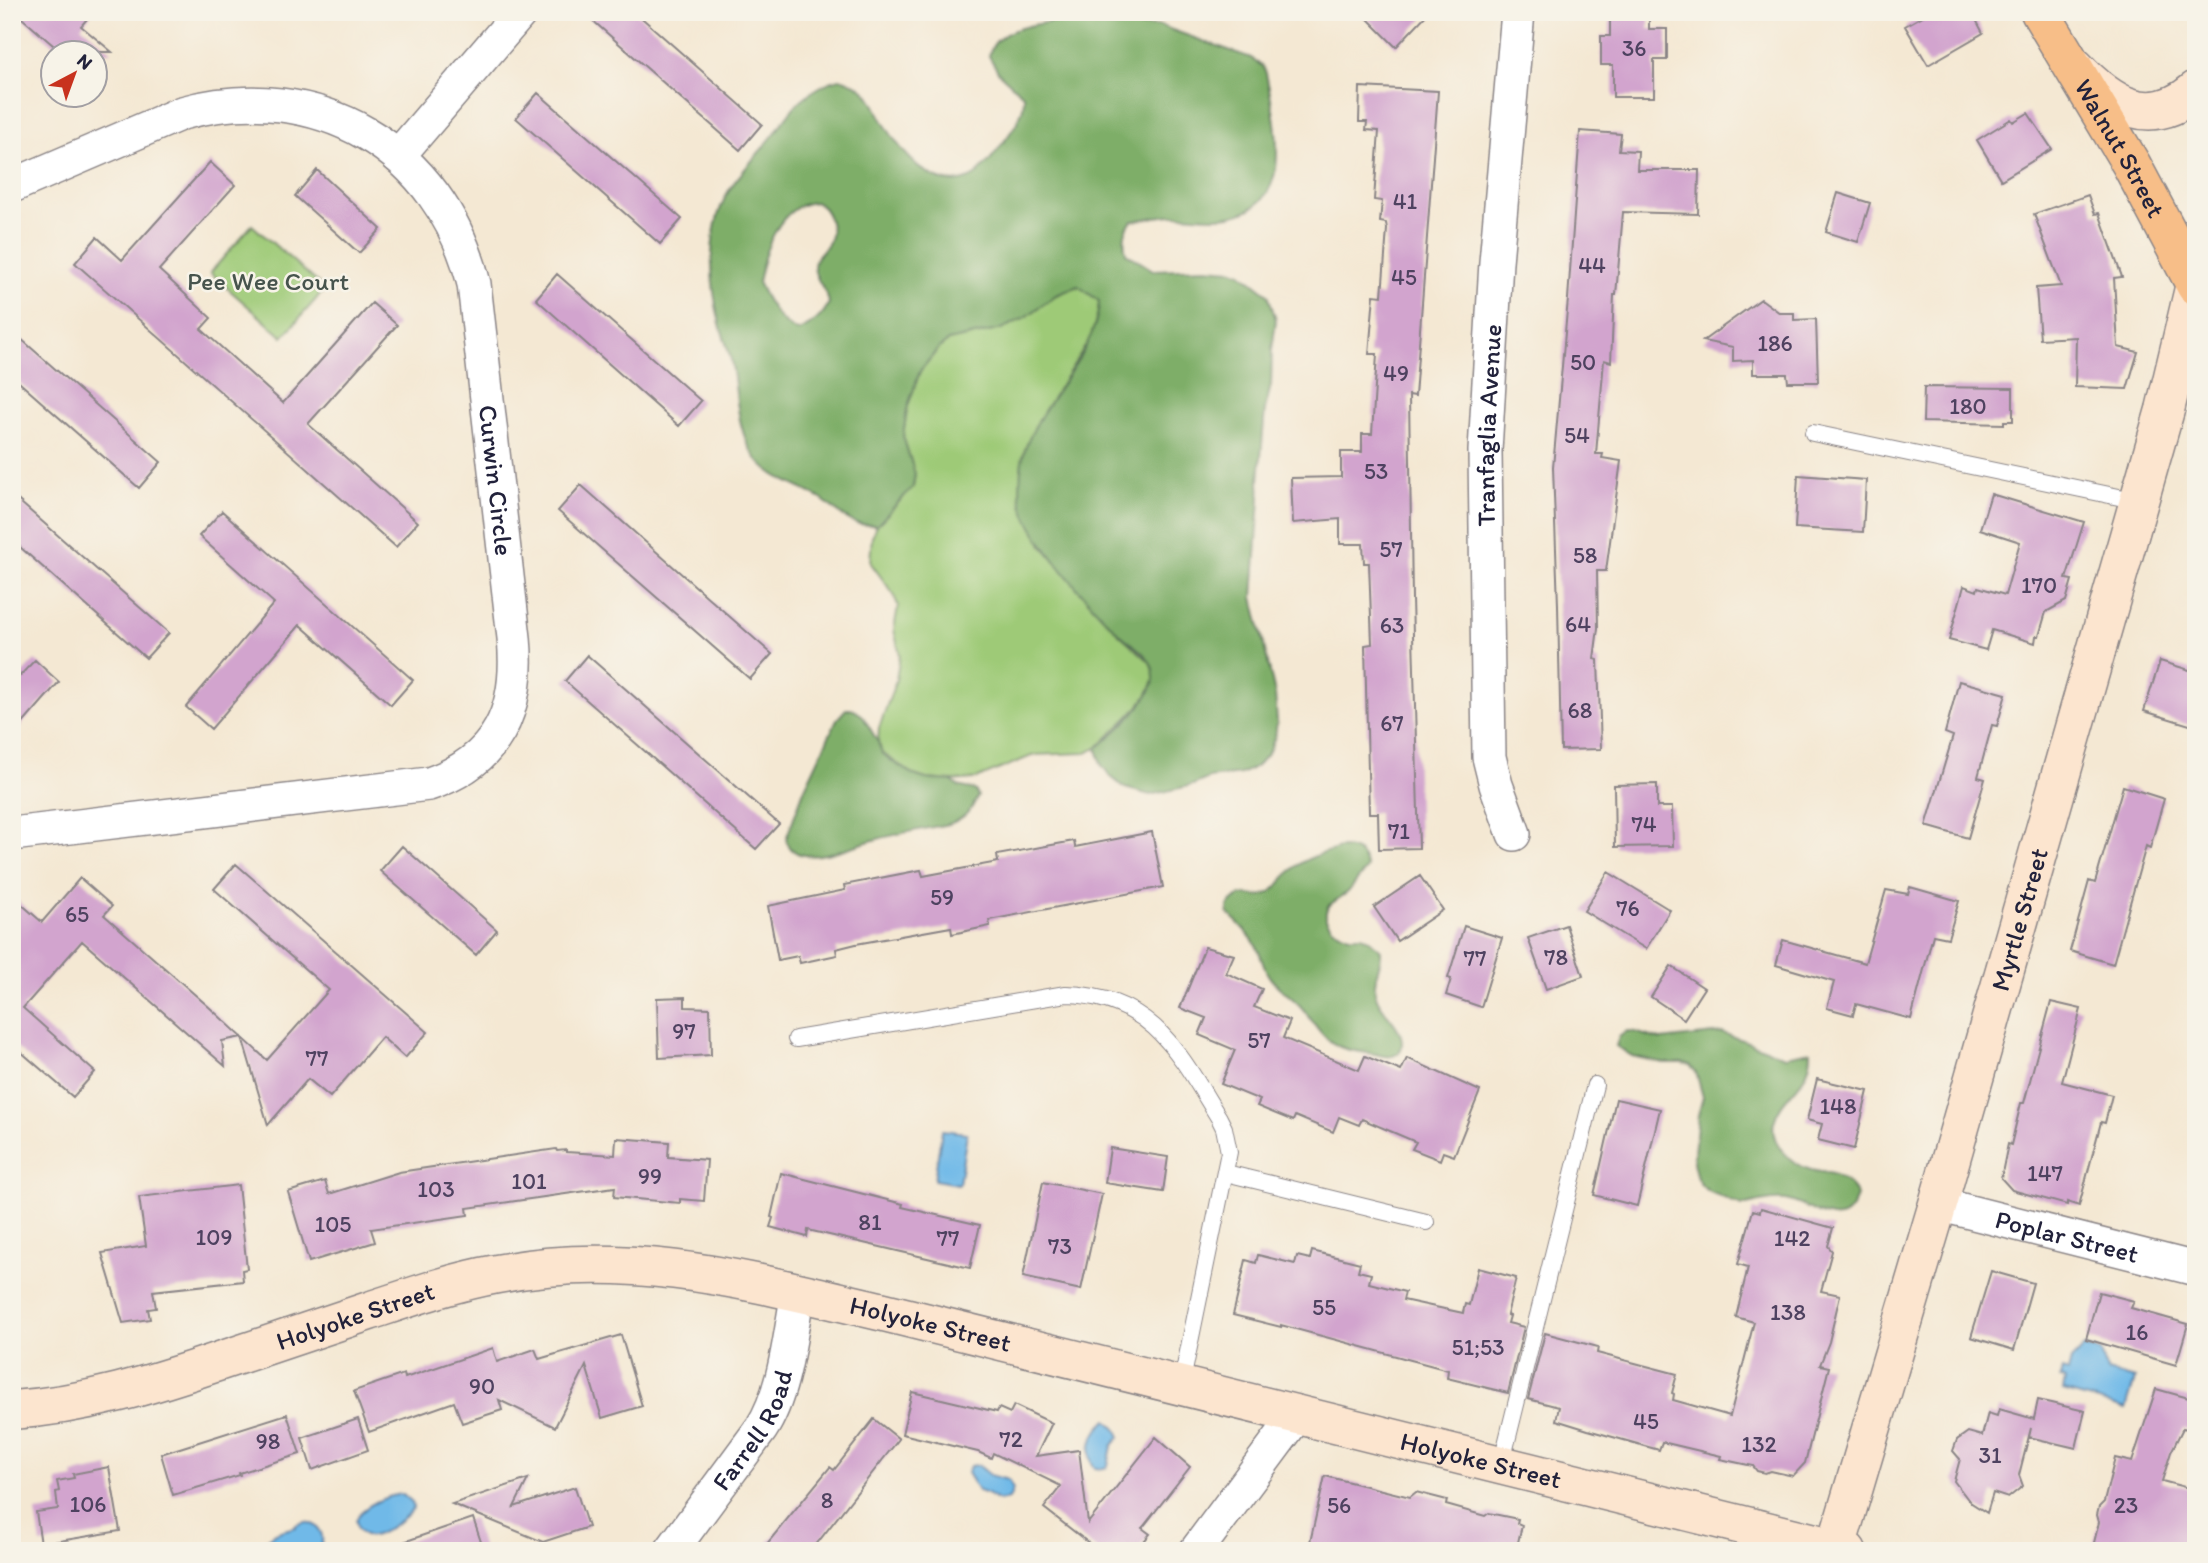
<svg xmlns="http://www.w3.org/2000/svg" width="2208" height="1563" font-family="Itim,sans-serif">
  <rect width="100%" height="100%" fill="#f7f3e8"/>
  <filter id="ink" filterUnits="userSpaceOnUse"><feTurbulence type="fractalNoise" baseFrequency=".0143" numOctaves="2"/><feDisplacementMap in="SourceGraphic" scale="14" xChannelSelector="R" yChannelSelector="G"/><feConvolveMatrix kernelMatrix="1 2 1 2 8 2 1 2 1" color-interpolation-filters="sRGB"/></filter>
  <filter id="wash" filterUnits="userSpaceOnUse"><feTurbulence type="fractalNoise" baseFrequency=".00686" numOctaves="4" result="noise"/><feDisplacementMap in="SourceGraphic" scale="28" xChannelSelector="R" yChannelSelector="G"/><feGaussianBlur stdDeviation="1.57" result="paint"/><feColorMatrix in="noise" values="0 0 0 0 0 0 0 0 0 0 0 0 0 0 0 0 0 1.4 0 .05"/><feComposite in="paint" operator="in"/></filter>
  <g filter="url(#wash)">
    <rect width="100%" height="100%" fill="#f4e8d3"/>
    <path fill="#9eca77" stroke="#607659" stroke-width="2" d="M252,225L325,289L283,337L210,273Z
      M1079,286L1099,301L1098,313L1091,337L1038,421L1041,544L1119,634L1150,662L1154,672V681L1147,696L1136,709L1097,748L1086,753L1034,755L976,779L952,781L926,779L914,775L882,753L878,742L879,728L896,680L900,655L894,630L898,606L894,595L870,562L872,536L877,525L913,487L915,474L903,436L907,409L920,371L938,349L948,341L1002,329L1026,317L1056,295Z"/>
    <path fill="#7eae68" stroke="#506852" stroke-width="2" fill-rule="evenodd" d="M1061,20L1108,26H1161L1251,58L1262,66L1266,73C1275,121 1298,204 1230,216C1211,219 1193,215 1175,215C1161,215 1146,219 1132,221C1124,230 1123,242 1126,253L1153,270L1205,268L1233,270L1241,273L1268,294L1276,320L1272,350L1271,385L1265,409L1259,481L1260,499L1253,597L1275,694L1277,721L1275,737L1268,753L1257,766L1241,774L1209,778L1193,785L1150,795L1125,788L1111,777L1101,764L1097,748C1115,732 1150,703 1154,679C1154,674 1153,668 1151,664C1145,651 1130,644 1120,634C1094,610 1020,528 1020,493C1020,482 1020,468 1023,456C1037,402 1097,357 1099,301L1078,286L1056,295L1026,317L1002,329L948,341L938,349L920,371L907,409L903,436L915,474L913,487L877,525C870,525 862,525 856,523C842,518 832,506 821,499C799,485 771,479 755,457C735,429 738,391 731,360C728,348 723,336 720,324C708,275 705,214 741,174C752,160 764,147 775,133C782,123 789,112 797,104C806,95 830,78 843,79C847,80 850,82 853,83C872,91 875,108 884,123C901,152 937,199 975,175C984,169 993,156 1000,147C1011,132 1025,115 1024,96L999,73L989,56C994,27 1038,24 1061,20ZM816,202C828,208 835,229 829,242C825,250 814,256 814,266C814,279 827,290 829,303C823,316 811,326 798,331C780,326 765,298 758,282C764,251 779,204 816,202Z
      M846,709H852L862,715L878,742L882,753L893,762L914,775L926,779L952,781L958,786L975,790L978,796C972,810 964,819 949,824C924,829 899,833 874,840C852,845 795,873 786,839L804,790L837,719Z
      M1340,848C1356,848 1363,853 1367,868L1348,892L1328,906L1326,912V919L1332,928L1349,936H1361L1367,938L1381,950C1382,964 1373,977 1375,992C1378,1011 1402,1023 1402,1043C1402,1057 1390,1058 1379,1055C1366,1052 1350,1052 1338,1046C1321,1038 1314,1022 1302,1008C1293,997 1280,990 1271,979C1263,970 1262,956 1256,945C1249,933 1238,923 1228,913V906C1246,884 1254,904 1272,891C1281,885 1286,874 1295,867C1308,857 1324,853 1340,848Z
      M1627,1031L1635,1032L1661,1040L1723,1033L1785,1056L1811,1051C1812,1085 1781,1094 1774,1122C1769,1145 1792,1164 1811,1170C1821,1173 1827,1171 1837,1176C1846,1180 1852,1187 1857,1195C1845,1240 1812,1204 1785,1200C1771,1198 1755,1203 1742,1206L1710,1192L1702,1186L1697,1179L1693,1162L1698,1115L1703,1097L1696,1072L1690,1065L1682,1063H1663L1632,1056L1616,1046L1619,1037Z"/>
    <path fill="#6fb9e8" stroke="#486e92" stroke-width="2" d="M942,1130L967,1133L959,1184L934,1180Z
      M2084,1347L2101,1352L2107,1371L2135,1379L2126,1409L2063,1391L2065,1380L2060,1378L2062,1370L2068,1372L2071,1360Z
      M1107,1420L1117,1430L1120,1437L1112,1446L1108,1466L1104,1469L1095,1468C1084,1453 1093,1432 1107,1420Z
      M978,1465L990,1475L1008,1480L1013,1489L1009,1499L999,1501L987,1494L978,1491L967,1473L970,1466Z
      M403,1494L412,1502L413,1508C408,1517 378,1538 368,1536C363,1535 362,1532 358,1529L356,1520C362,1505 389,1495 403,1494Z
      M305,1522C321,1524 327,1538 318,1551H265C265,1532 281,1531 296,1527V1525Z"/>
    <g id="blocks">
      <path fill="#d2a4ce" d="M15,12H93L81,26L112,52H61Z
        M583,12H635L762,124L740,150Z
        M1361,12H1429L1396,47Z
        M1610,12H1649V29H1667V60H1654V97H1613V65H1601V36H1610Z
        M1930,12H1972L1983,33L1928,65L1905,26Z
        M1360,87L1438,91L1415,396L1409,395L1412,599L1419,848L1379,849L1378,813H1369L1365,645L1372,644L1369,563H1364L1363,544H1340V519L1293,523L1291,478L1341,477V452H1362V434H1372L1377,354H1369L1374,295L1382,296L1387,229L1386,223L1380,222L1382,201L1374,200L1379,131L1366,130L1367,122H1359Z
        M538,93L682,219L660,244L516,118Z
        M2028,113L2052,149L2001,180L1977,140L2011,119L2013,122Z
        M1580,131L1621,134L1619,150L1638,151L1637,170H1699L1698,214L1623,212L1616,295H1614L1611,362L1604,360L1596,454H1603L1602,458L1621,461L1606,571H1597L1598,628L1594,659L1598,660L1601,749L1561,750L1558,605L1553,467L1568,299Z
        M210,162L235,185L159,270L211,318L201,329L283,403L372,303L397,325L308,424L418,522L396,547L75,263L97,237L122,260Z
        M317,170L381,229L359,253L295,196Z
        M1838,193L1870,203L1858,242L1826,232Z
        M2088,195L2095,214L2099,213L2122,277L2114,278L2118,347L2138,352L2127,389L2075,387L2076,337L2040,339L2036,288L2061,286L2034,214Z
        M557,274L701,401L679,426L536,299Z
        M1761,299L1780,313H1794V320L1816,319L1818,382H1788L1787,374H1753V360L1733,361V347L1703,341Z
        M12,331L161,462L139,488L12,376Z
        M1924,387L2013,388V421H2004V424L1923,422Z
        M1798,475L1866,480L1863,532L1795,528Z
        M581,485L772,654L750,679L558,511Z
        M1991,494L2084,522L2066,579L2072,580L2066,601L2046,612L2039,636H2036L2035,643L1992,630L1986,650L1949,640L1964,586L1977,591L1978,587L2005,595L2020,542L1980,529Z
        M12,495L169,633L146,658L12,540Z
        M222,511L413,680L391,705L300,625L211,729L186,707L274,603L199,536Z
        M587,655L779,824L756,849L565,681Z
        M35,660L59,682L12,736V684Z
        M2160,661L2196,672V727L2144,711Z
        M1959,681L2006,694L1997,726L1992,725L1978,777L1985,779L1968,838L1926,826L1953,736L1945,733Z
        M1657,784V807H1672L1673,846L1615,847L1614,785Z
        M2123,786L2164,799L2150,848L2146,846L2113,964L2070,951L2089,881L2095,883Z
        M1152,832L1163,887L989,920L990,926L952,934L951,927L856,944L836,949L837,955L800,963L798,956L778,960L768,906L845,890L844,885L921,870L923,876L998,862L997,855L1074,841L1075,847Z
        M402,846L497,930L476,955L380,871Z
        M236,864L428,1032L405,1058L382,1037L330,1097L308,1079L268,1125L242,1037L222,1041L225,1066L82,941L23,1008L95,1072L73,1097L12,1044V896L42,922L80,878L112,906L104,915L209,1007L267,1060L329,990L214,889Z
        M1608,872L1670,910L1646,949L1584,911Z
        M1420,876L1443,910L1397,941L1374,907Z
        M1910,887L1959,901L1948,938L1933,935L1911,1019L1856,1004L1853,1015L1827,1008L1834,982L1776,965L1783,940L1865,963L1886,890L1908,894Z
        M1566,925L1583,976L1546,989L1528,938Z
        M1464,926L1502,938L1481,1007L1446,995L1451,979L1448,978Z
        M1205,947L1234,955L1226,973L1262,989L1254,1007L1290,1021L1283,1038L1359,1070L1365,1056L1401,1071L1407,1058L1480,1091L1454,1156L1443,1152L1440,1160L1412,1149L1416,1142L1362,1119L1359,1125L1339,1117L1333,1132L1295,1116L1293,1121L1257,1106L1260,1100L1221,1084L1235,1050L1199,1035L1206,1018L1180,1008Z
        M1671,966L1704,988L1684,1019L1651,997Z
        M685,997V1007L710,1008L711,1055L659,1058L657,998Z
        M2051,1002L2081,1009L2062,1082L2112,1095L2105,1123L2101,1122L2079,1206L2067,1202V1205L2012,1190L2001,1178L2008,1144L2011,1145L2021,1103H2024Z
        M1817,1079L1868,1091L1854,1149L1818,1140L1822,1124L1807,1120Z
        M1616,1099L1660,1109L1637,1206L1594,1195Z
        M616,1138L669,1142L668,1157L707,1160L704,1201L680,1199V1203L614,1197L615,1187L467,1208L468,1215L371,1229L375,1242L309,1262L288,1192L325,1181L329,1194L399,1172L556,1149L557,1151L566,1150V1152L615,1155Z
        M1110,1148L1168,1157L1163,1192L1105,1183Z
        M781,1173L903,1204L902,1207L980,1225L970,1268L808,1230L807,1237L770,1227L773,1218L771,1217Z
        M1043,1182L1102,1194L1081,1290L1023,1277Z
        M238,1185L247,1269L242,1270L243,1281L153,1291L156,1308L148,1309L150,1319L123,1323L102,1253L146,1246L139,1197Z
        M1761,1208L1833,1228L1828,1246L1832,1251L1821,1291L1840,1295L1829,1342L1820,1365L1829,1367L1805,1463L1793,1476L1771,1471L1765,1473L1757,1471L1753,1466L1720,1459L1721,1456L1662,1442L1659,1450L1588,1430L1556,1420L1559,1407L1528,1399L1545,1333L1598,1347L1597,1353L1677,1374L1672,1393L1674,1394L1673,1400L1730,1416L1754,1322L1736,1317L1748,1267L1738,1264L1753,1210L1760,1212Z
        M1312,1251L1360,1263L1358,1271L1371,1274L1369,1283L1405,1292L1403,1300L1463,1313L1465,1304L1469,1305L1478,1268L1516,1278L1507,1315L1510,1316L1508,1323L1524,1327L1508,1393L1447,1378L1448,1370L1281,1325V1327L1233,1315L1246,1260L1256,1263L1258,1255L1295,1264L1297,1256L1310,1259Z
        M1991,1271L2033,1283L2014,1350L1971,1337Z
        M2099,1292L2134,1301L2131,1308L2188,1324L2176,1365L2086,1339Z
        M621,1335L642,1406L602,1418L586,1366L555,1427L499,1400L502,1410L462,1423L454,1402L369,1432L354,1391L404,1374L405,1378L493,1348L497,1362L535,1349L539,1359Z
        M2156,1389L2196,1400V1431L2183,1428L2171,1452L2162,1481L2196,1490V1551H2092L2099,1522L2097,1515L2099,1507L2104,1502L2115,1458L2132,1462Z
        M912,1392L997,1412L999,1408L1010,1413L1014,1405L1052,1423L1036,1456L1079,1450L1088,1523L1156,1437L1190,1467L1143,1527L1142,1528L1150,1534L1136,1551H1099L1044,1508L1061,1486L993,1453L991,1458L978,1452L902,1434Z
        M2038,1400L2085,1411L2076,1448L2029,1437L2031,1428L2019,1475L2023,1486L2008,1498L1993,1493L1987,1513L1970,1502L1954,1481L1960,1459L1953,1451L1957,1440L1968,1432L1982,1436L1988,1413L1997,1416L1999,1409L2034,1419Z
        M287,1414L300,1454L239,1473L240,1475L173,1495L161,1454Z
        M358,1419L368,1450L312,1470L302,1438Z
        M874,1419L899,1439L811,1551H761L830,1467L834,1470Z
        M109,1467L120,1531L41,1544L36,1512L58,1509L56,1492L59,1491L57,1481L74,1478L73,1474Z
        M1325,1476L1410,1497L1416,1492L1447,1500L1446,1505L1485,1516L1489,1513L1518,1519L1517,1523L1522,1525L1516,1551H1308Z
        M528,1479L514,1507L575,1487L588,1527L543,1542L452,1504Z
        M473,1518L484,1551H393L392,1546Z"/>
    </g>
  </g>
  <g filter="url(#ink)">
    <use href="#blocks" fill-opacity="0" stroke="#8b8587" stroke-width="2"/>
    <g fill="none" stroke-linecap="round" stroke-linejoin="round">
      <defs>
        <path id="service" d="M1813,433L2138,501
          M796,1039L1066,994C1152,996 1179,1053 1219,1118L1224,1128L1229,1152L1181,1386
          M1226,1173L1426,1222
          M1501,1465L1595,1085"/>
        <g id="minor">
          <path d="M398,156L521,12"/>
          <path id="s1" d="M12,186L182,113C317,76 441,148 474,284L514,638C521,709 499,760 429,784L12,834"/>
          <path id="s2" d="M1514,834L1496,785L1489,757L1485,451L1496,262L1518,12"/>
          <path id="s3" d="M1938,1204L2196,1269"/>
          <path id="s4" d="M671,1551L761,1429C785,1393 790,1334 798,1292"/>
          <path d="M1196,1551L1298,1414"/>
        </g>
        <g id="secondary">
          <path d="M2075,67C2111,105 2150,130 2196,90"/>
          <path id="s5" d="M12,1410C86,1405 153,1384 223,1360C272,1344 321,1327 369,1311C411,1297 453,1282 497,1274C632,1248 753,1282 884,1312L1847,1551"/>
          <path id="s6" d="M1835,1551L1938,1204L2165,410L2196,280"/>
        </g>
        <g id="primary">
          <path id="s7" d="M2040,12L2131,164L2196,286"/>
        </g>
      </defs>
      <use href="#service" stroke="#8b8587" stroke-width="18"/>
      <use href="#minor" stroke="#8b8587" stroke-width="36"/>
      <use href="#secondary" stroke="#8b8587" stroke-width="41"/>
      <use href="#primary" stroke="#8b8587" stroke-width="41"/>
      <use href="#service" stroke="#fff" stroke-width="16"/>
      <use href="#minor" stroke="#fff" stroke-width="33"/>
      <use href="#secondary" stroke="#fce5cf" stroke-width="38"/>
      <use href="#primary" stroke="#f7be88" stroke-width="38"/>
    </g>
  </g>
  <g text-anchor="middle" stroke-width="5" stroke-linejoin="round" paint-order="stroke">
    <g font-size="23" fill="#4e4260">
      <text x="1634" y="56">36</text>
      <text x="1405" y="209">41</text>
      <text x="1592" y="273">44</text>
      <text x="1404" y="285">45</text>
      <text x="1775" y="351">186</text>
      <text x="1583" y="370">50</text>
      <text x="1396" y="381">49</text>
      <text x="1968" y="414">180</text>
      <text x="1577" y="443">54</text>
      <text x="1376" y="479">53</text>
      <text x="1391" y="557">57</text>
      <text x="1585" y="563">58</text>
      <text x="2039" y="593">170</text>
      <text x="1578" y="632">64</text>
      <text x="1392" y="633">63</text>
      <text x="1580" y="718">68</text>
      <text x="1392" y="731">67</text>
      <text x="1644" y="832">74</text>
      <text x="1399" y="839">71</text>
      <text x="942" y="905">59</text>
      <text x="1628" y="916">76</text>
      <text x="77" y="922">65</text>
      <text x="1556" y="965">78</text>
      <text x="1475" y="966">77</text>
      <text x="684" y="1039">97</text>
      <text x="1259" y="1048">57</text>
      <text x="317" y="1066">77</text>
      <text x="1838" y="1114">148</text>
      <text x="2045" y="1181">147</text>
      <text x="650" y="1184">99</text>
      <text x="529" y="1189">101</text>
      <text x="436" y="1197">103</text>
      <text x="870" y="1230">81</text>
      <text x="333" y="1232">105</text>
      <text x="214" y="1245">109</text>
      <text x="948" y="1246">77</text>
      <text x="1792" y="1246">142</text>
      <text x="1060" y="1254">73</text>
      <text x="1324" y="1315">55</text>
      <text x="1788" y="1320">138</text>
      <text x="2137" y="1340">16</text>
      <text x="1478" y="1355">51;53</text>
      <text x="482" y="1394">90</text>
      <text x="1646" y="1429">45</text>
      <text x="1011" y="1447">72</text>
      <text x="268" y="1449">98</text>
      <text x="1759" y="1452">132</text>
      <text x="1990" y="1463">31</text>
      <text x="827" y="1508">8</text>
      <text x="88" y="1512">106</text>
      <text x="1339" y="1513">56</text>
      <text x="2126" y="1513">23</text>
    </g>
    <g font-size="26" fill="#22223b" stroke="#f7f3e8">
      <text dy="9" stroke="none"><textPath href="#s7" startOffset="158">Walnut Street</textPath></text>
      <text dy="9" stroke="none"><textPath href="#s2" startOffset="413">Tranfaglia Avenue</textPath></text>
      <text dy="9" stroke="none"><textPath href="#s1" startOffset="763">Curwin Circle</textPath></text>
      <text dy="9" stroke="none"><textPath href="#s6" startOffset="658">Myrtle Street</textPath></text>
      <text dy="9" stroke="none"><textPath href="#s3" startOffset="133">Poplar Street</textPath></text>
      <text dy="9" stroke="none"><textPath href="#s5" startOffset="357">Holyoke Street</textPath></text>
      <text dy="9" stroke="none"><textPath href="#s5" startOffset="945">Holyoke Street</textPath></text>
      <text dy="9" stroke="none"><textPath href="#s4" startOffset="147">Farrell Road</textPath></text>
      <text dy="9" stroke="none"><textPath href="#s5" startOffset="1512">Holyoke Street</textPath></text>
    </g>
    <g font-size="26" fill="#47544d" stroke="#f7f3e8">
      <text x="268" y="290">Pee Wee Court</text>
    </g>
  </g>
  <rect width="2208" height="1563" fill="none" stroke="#f7f3e8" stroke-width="42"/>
  <g transform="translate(74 74) rotate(41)"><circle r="33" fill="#f7f3e8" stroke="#a29fa3" stroke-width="2"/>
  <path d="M0-5L12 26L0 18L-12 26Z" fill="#c8321e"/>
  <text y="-10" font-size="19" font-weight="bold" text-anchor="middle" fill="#22223b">N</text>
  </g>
</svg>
